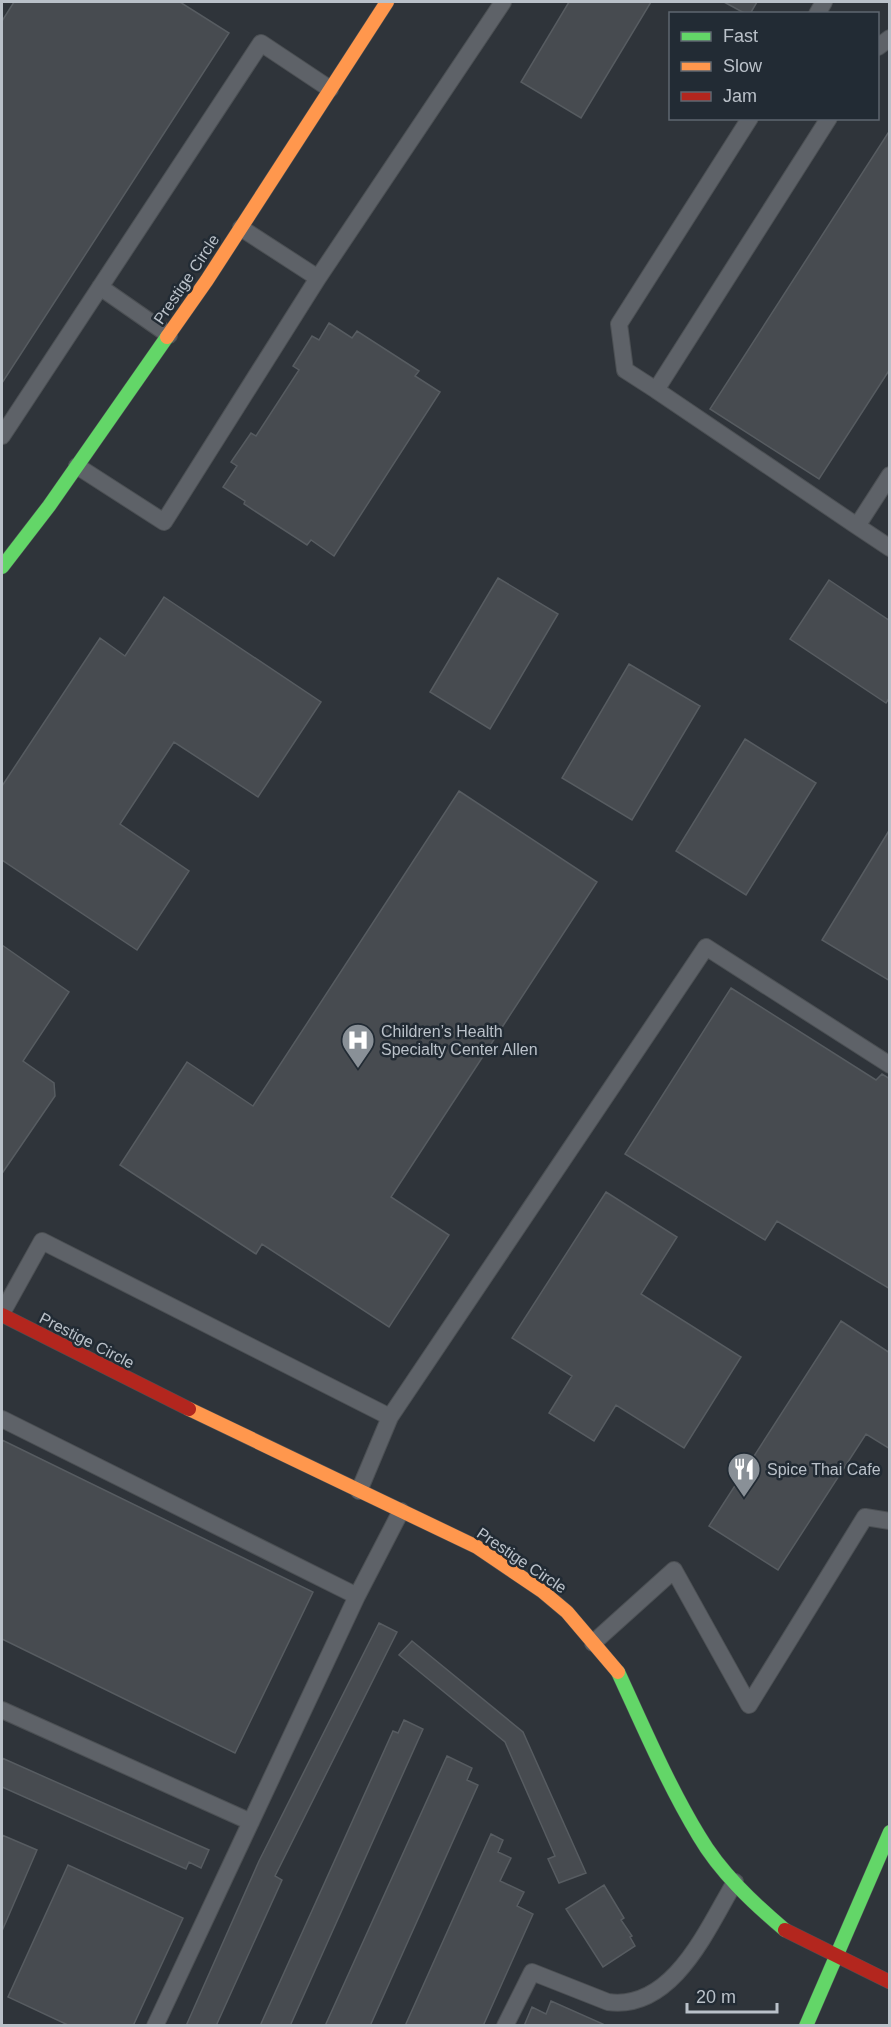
<svg xmlns="http://www.w3.org/2000/svg" width="891" height="2027" font-family="Helvetica,sans-serif">
  <rect width="100%" height="100%" fill="#2f343a"/>
  <path fill="#474b50" stroke="#575c61" stroke-width="1.5" d="M14,2H180L229,33L2,383V21Z
    M569,2H651L581,118L521,82Z
    M724,2H757L750,14H746Z
    M890,130V369L819,479L710,409Z
    M329,323L352,338L357,331L419,371L415,376L440,392L334,556L311,540L307,545L244,504L245,501L223,487L237,466L231,462L251,433L256,436L299,370L293,366L312,336L319,340Z
    M498,578L558,614L490,729L430,692Z
    M829,580L890,621V697L886,703L790,639Z
    M164,597L321,702L258,797L174,742L120,824L189,871L137,950L2,860V786L100,638L125,656Z
    M629,664L700,706L632,820L562,778Z
    M745,739L816,783L746,895L676,851Z
    M459,791L597,882L391,1197L449,1235L389,1327L262,1244L256,1254L120,1165L187,1062L253,1106Z
    M890,829V981L822,940Z
    M2,945L69,992L23,1061L54,1083L55,1096L3,1172L2,1171Z
    M731,988L876,1080L882,1074L890,1079V1289L777,1221L765,1240L625,1154Z
    M606,1192L677,1237L641,1294L741,1357L684,1448L616,1405L594,1441L549,1413L572,1376L512,1338Z
    M841,1321L890,1353V1449L866,1434L778,1570L709,1526Z
    M2,1440L313,1592L235,1753L2,1639Z
    M379,1623L397,1632L275,1876L282,1880L216,2026H186L259,1861Z
    M412,1641L523,1732L586,1873L559,1883L548,1859L555,1856L505,1742L399,1655Z
    M404,1720L423,1729L290,2026H260L393,1731L398,1733Z
    M447,1756L472,1768L467,1780L478,1785L370,2026H325Z
    M2,1758L209,1850L201,1868L189,1862L186,1869L2,1787Z
    M491,1834L503,1840L498,1852L511,1858L500,1881L524,1892L517,1906L533,1914L483,2026H405Z
    M2,1835L37,1850L2,1931Z
    M68,1865L183,1918L133,2026H70L8,1997Z
    M604,1885L624,1918L621,1920L632,1936L630,1937L635,1946L603,1967L566,1909Z
    M551,2001L603,2024L602,2026H524L532,2007L546,2014Z"/>
  <g fill="none" stroke-linecap="round" stroke-linejoin="round">
    <defs>
      <path id="lane" d="M817,14L824,2
        M878,47L890,38
        M829,118L656,390L857,526
        M241,228L318,278
        M100,287L169,335
        M656,390L625,370L619,324L750,118
        M2,436L261,43L330,89
        M77,466L164,522L318,278L503,2
        M890,475L857,526L890,548
        M2,1313L42,1241L390,1417
        M2,1419L357,1596
        M359,1491L390,1417L706,947L890,1065
        M593,1643L674,1570L749,1705L865,1517L890,1521
        M2,1710L251,1822
        M155,2026L357,1596L401,1511
        M505,2026L532,1972L608,2002C673,2011 707,1929 735,1882"/>
      <path id="fast" d="M2,567L49,506L167,337
        M618,1672C643,1726 668,1785 699,1836C720,1872 753,1903 785,1930
        M806,2026L890,1832"/>
      <path id="slow" d="M167,337L207,280L387,2
        M189,1409L477,1547L542,1591L567,1612L618,1672"/>
      <path id="jam" d="M2,1315L189,1409
        M785,1930L890,1982"/>
    </defs>
    <use href="#lane" stroke="#4c5054" stroke-width="18"/>
    <use href="#fast" stroke="#4c5054" stroke-width="15"/>
    <use href="#slow" stroke="#4c5054" stroke-width="15"/>
    <use href="#jam" stroke="#4c5054" stroke-width="15"/>
    <use href="#lane" stroke="#5e6268" stroke-width="16"/>
    <use href="#fast" stroke="#63d668" stroke-width="14"/>
    <use href="#slow" stroke="#ff974d" stroke-width="14"/>
    <use href="#jam" stroke="#b3261e" stroke-width="14"/>
  </g>
  <defs>
    <symbol id="hospital-pin" viewBox="-11 -11 22 30"><path d="M0 17L-7.5 6A9.5 9.5 0 1 1 7.5 6Z" fill="#899097" stroke="#222b34"/><path d="M-5-5h3v3.5h4V-5h3V5h-3V1.5h-4V5h-3Z" fill="#fff"/></symbol>
    <symbol id="restaurant-pin" viewBox="-11 -11 22 30"><path d="M0 17L-7.5 6A9.5 9.5 0 1 1 7.5 6Z" fill="#899097" stroke="#222b34"/><path d="M-5-6h1v4h1v-4h1v4h1v-4h1v5L-1.5 .5V6h-2V.5L-5-1ZM5-6V6H3V1.5H1.5Q1.5-4 5-6Z" fill="#fff"/></symbol>
  </defs>
  <g fill-rule="evenodd">
    <use href="#hospital-pin" x="339" y="1021" width="38" height="52"/>
    <use href="#restaurant-pin" x="725" y="1450" width="38" height="52"/>
  </g>
  <g text-anchor="middle" stroke-width="5" stroke-linejoin="round" paint-order="stroke">
    <g font-size="16" fill="#bac1c9" stroke="#222b34">
      <text transform="translate(186 279) rotate(-56)" y="6">Prestige Circle</text>
      <text transform="translate(87 1340) rotate(27)" y="6">Prestige Circle</text>
      <text transform="translate(522 1560) rotate(34)" y="6">Prestige Circle</text>
    </g>
    <g font-size="16" fill="#bac1c9" stroke="#222b34" text-anchor="start">
      <text x="381" y="1037">Children’s Health<tspan x="381" dy="18">Specialty Center Allen</tspan></text>
      <text x="767" y="1475">Spice Thai Cafe</text>
    </g>
  </g>
  <rect width="891" height="2027" fill="none" stroke="#bac1c9" stroke-width="6"/>
  <rect x="669" y="12" width="210" height="108" fill="#222b34" stroke="#5f6770" stroke-width="1.5"/>
  <rect x="681" y="32" width="30" height="9" fill="#63d668" stroke="#5f6770" stroke-width="1.5"/>
  <text x="723" y="42" font-size="18" fill="#bac1c9">Fast</text>
  <rect x="681" y="62" width="30" height="9" fill="#ff974d" stroke="#5f6770" stroke-width="1.5"/>
  <text x="723" y="72" font-size="18" fill="#bac1c9">Slow</text>
  <rect x="681" y="92" width="30" height="9" fill="#b3261e" stroke="#5f6770" stroke-width="1.5"/>
  <text x="723" y="102" font-size="18" fill="#bac1c9">Jam</text>
  <path d="M687 2003v9h90v-9" fill="none" stroke="#bac1c9" stroke-width="3"/>
  <text x="696" y="2003" font-size="18" fill="#bac1c9" stroke="#222b34" stroke-width="4.5" paint-order="stroke">20 m</text>
</svg>
